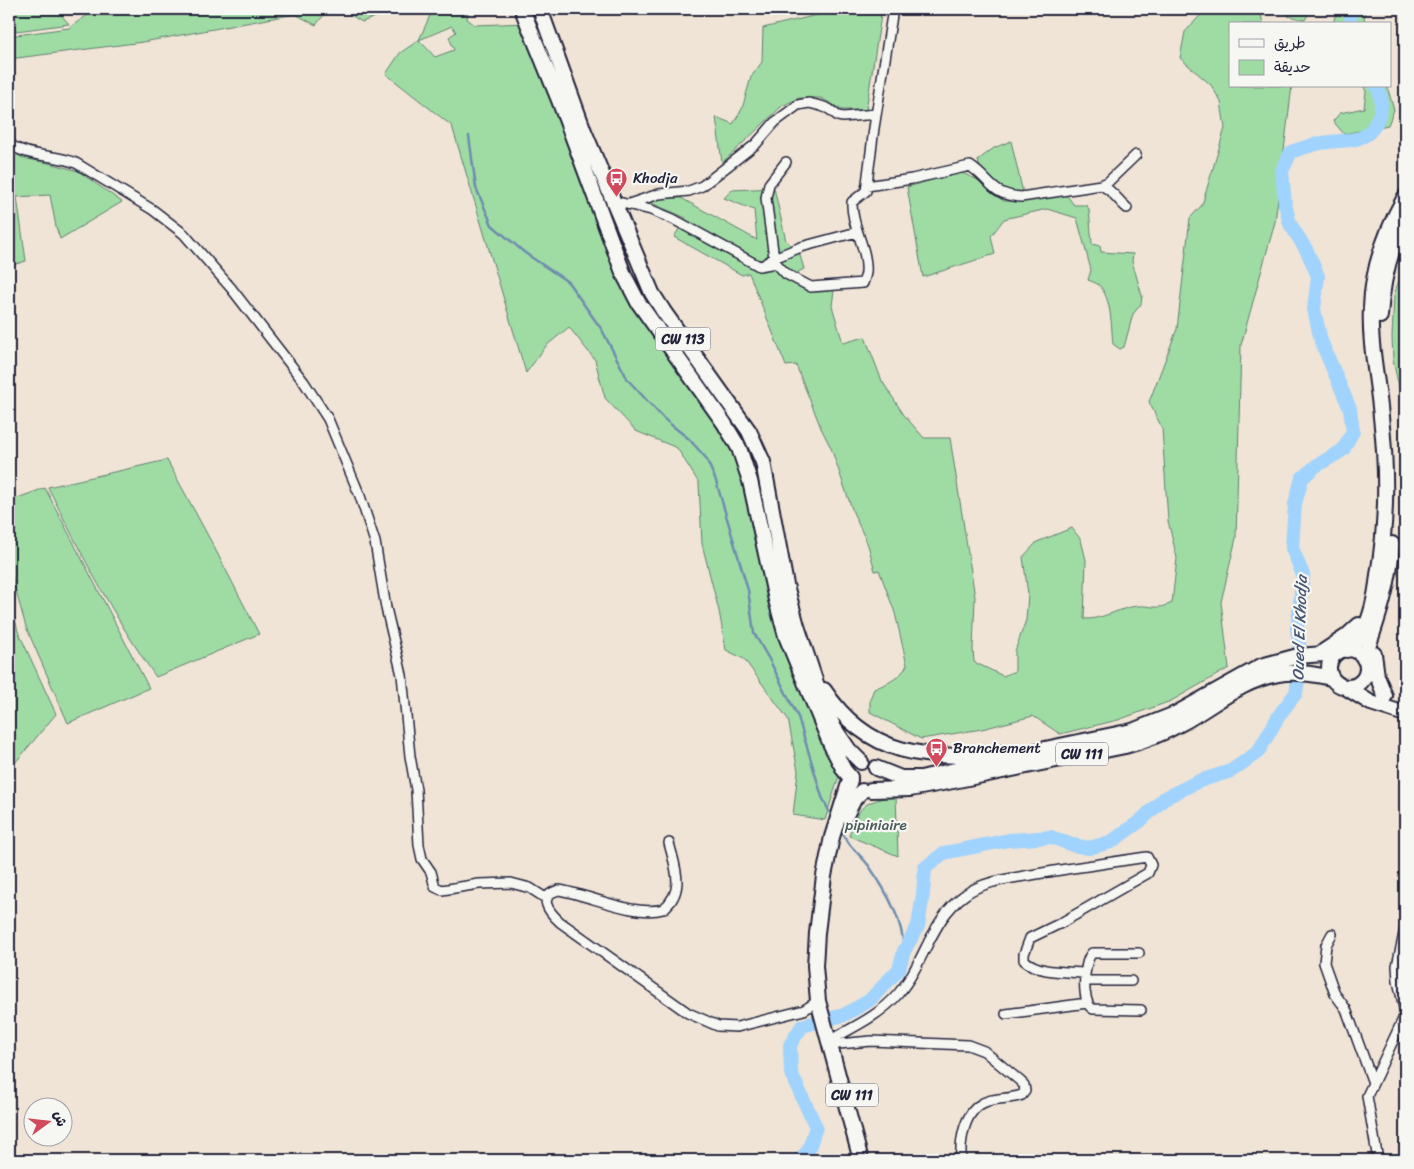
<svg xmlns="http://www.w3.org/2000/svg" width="1414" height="1169" font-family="Sriracha,'Playpen Sans Arabic',sans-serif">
  <rect width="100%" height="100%" fill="#f0e4d6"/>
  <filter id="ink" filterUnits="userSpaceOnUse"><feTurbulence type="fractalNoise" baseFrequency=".02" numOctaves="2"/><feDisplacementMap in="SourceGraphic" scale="10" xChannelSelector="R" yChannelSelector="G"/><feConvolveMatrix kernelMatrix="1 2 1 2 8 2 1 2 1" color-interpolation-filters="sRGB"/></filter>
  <g filter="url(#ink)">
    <path fill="#9fdca4" stroke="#607f70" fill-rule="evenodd" d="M9,9H56L69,24L9,32Z
      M96,9H335L327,11L316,25L295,14L143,42L9,59V36L69,28Z
      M341,9H397L362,22Z
      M433,9H469L467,19L475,25L528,23L624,275L736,449L751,507L773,618L789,662L839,776L825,820L793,815L798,771L788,719L744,659L726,650L719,611L702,544L699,483L677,448L636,431L605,398L595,360L569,327L546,346L526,373L452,126L386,74L400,53L419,40ZM452,26L456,32L449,37L454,50L435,57L419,40Z
      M842,9H882L866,110H842L821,98H799L782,106L722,163L716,117L733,124L742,109L751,77L762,62L763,28Z
      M1206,9H1260L1263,24H1230V86H1292L1275,222L1241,345L1236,538L1221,602L1229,668L1171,701L1118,720L1060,734L1033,716L982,729L921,739L870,712V699L874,689C888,683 901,678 907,665L895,613L879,570L875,571L868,545L853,512L831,448L821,428L796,365L786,366L749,273L742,275L674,237L686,218L649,202L660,198H681L757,240L754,210L724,198L732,190L774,188L786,241L799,252L804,269L798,272L805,290H834L832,306L843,343L865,337L882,381L904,415L924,438H950L975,597L973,649L974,662L1003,676L1015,671V651L1026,620L1028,594L1023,557L1037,542L1072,528L1081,540L1086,560L1084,619C1102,620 1119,608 1137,606C1154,605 1154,611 1172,603L1177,558L1168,521L1162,428L1149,402L1177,329L1190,218L1202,205L1225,128L1221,102L1211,85L1180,58L1185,32Z
      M1288,9H1311L1305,20L1288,16Z
      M1337,9H1365L1364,24H1333Z
      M1363,86H1387L1394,110L1388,125L1344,134L1333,121L1340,113L1364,108L1366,91Z
      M1011,141L1023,193C1002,193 982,183 978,160L994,148Z
      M9,150L23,158L53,164L78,171L122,202L60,239L56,227L50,195L17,197L26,261L9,266Z
      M960,172L978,180L990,192L1004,201H1021L1065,193L1074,205H1086L1089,209L1092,244L1100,246L1101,252L1133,254L1132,261L1142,296L1141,304L1133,314L1124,347L1120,349L1113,344C1111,326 1112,299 1099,285C1096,283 1091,281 1088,280L1091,270L1077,218L1047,209L1004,219L991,236L995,254L923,277L907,187Z
      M1401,274L1405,278V450L1400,392L1393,360L1392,337L1394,295Z
      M167,460L213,545L259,634L156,677C114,618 80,552 48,487Z
      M45,488L149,688L68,723L26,627L14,584L9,565V501Z
      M9,596L18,631L56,714L9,770Z
      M896,796L898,856L849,836C858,805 865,801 896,796Z"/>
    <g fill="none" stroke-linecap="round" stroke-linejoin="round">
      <path stroke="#6e8caf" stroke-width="2.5" d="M469,136L476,188L492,225L525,253L568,282L602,330L628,380L664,419L689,439L706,458L716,481L748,590L754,633L770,661L798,717L822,797L833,819
        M840,830C844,835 847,841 851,846C857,853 864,859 869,866C887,892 903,920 904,951"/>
      <path stroke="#a0d3fd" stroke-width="14" d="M1350,24L1352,9
        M799,1160L808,1151L816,1127L791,1073L790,1045L802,1026L844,1015L870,1000L899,969L904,951L918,926L923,894L925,868L944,853L1009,840L1051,837L1072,845L1089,848L1111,842L1139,822L1165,798L1199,781L1231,771L1258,752L1280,714L1296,693L1301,660L1297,629L1303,575L1292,548L1295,504L1302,478L1316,466L1343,450L1353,431L1350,409L1321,341L1314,309L1318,276L1307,251L1290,224L1285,204L1282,171L1291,152C1299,149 1308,146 1317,144C1345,137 1370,149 1380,112C1382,103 1381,93 1376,86"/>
      <defs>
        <path id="minor" d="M9,144C30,158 54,154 76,163L153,210L184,234L231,288L304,382L328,419L360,496L375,542L386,608L402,675L410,756L416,790L419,845L422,859L431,872L435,887L442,890L479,884L511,883L530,888L547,899
          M1101,185C1115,192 1116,199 1127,208
          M867,186L912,179L970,166C992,181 991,195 1021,197L1101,185L1108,182L1136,155
          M614,201L651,210L673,219L759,266L776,263L786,274L811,287L863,283C864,280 866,275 866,272C868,249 851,226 852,202L866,191L874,128L893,9
          M629,204L659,194L689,191L702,186L756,144L775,122L798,105L809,103L821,106L829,109L838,116L843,117L876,114
          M774,258L801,247L857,232
          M766,263L774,258L766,198L769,184L786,162
          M669,843C675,867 686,891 663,909C634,917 590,895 559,890C536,896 549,912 560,922L688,1013L718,1026L737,1027L804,1010L818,1001
          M1405,914V918
          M1405,929L1397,966L1398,981L1405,1012
          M1332,934L1326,945L1324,963L1335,994L1346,1009L1373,1083
          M1139,953H1092C1083,962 1081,1003 1093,1009L1141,1010
          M1085,981H1131
          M1006,1014L1087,1003
          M836,1037C858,1025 882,1013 898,994C925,963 931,918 966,894C984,881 1009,879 1031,875C1069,868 1108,863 1147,857L1151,865L1148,873L1061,923L1030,938L1024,954V960C1039,974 1066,971 1085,973
          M839,1044L871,1041L968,1045L984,1051L1020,1081L1024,1085L1025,1091L1022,1095C1011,1099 999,1098 988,1101C964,1108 960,1140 961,1160
          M1378,1160L1367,1096L1405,1015"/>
        <path id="trunk" d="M522,9L559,100L624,275L638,302L724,423L739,448L750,481L776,600L786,636L831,745L844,770L850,777
          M540,9L584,131L652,293L664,312L749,431L763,462L786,585L797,626L823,704L834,728L849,750L861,762
          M1380,316C1382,281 1390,250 1405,218
          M1329 668a19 19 0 1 1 38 0a19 19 0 1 1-38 0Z
          M1347,650C1353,644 1360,637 1364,630C1373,613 1376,593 1378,575C1387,523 1387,469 1381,417C1378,380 1369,344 1371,308C1372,268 1386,231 1405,197
          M1324,651L1347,636L1359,625
          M1374,654L1377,676L1385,696
          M1364,659C1377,621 1390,585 1392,544
          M1345,687L1371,703L1405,714
          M824,690C867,756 928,761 999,753
          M876,768L901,778H921L1045,749L1132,731L1175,714L1261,666L1298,656L1337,653
          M850,780L832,837L824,876L817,933L815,966L818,1001L861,1160
          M871,790L910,789L953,781L1125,746C1145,741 1164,733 1182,723C1213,706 1242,680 1278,674C1295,671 1314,674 1331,678
          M846,815L854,799L862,791"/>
      </defs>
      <use href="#minor" stroke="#22223b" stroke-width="12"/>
      <use href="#trunk" stroke="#22223b" stroke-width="18"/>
      <use href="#minor" stroke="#f6f6f2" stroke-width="9"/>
      <use href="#trunk" stroke="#f6f6f2" stroke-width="14"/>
    </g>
  </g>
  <defs>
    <symbol id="bus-pin" viewBox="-11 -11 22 30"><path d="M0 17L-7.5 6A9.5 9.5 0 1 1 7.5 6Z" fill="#d1495b" stroke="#f6f6f2"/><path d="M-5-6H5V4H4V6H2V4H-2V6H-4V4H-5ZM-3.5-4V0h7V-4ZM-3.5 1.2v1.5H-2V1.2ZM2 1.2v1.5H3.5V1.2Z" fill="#fff"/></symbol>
  </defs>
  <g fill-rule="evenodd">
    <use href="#bus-pin" x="604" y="166" width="25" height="34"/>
    <use href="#bus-pin" x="924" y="736" width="25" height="34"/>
  </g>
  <g text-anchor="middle" stroke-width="4.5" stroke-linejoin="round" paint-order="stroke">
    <g fill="#f6f6f2" stroke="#626272" stroke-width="1">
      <rect x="655.5" y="327.5" width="55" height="23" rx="4"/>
      <rect x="1056" y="742.5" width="52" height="23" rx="4"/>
      <rect x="826" y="1083.5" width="52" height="23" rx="4"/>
    </g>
    <g font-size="14" font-weight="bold" fill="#22223b">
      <text x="683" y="344">CW 113</text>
      <text x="1082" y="759">CW 111</text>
      <text x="852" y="1100">CW 111</text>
    </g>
    <g font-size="15" fill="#22223b" stroke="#f6f6f2" text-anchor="start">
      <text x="633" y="183">Khodja</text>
      <text x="953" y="753">Branchement</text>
    </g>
    <g font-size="15" fill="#485a5a" stroke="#f6f6f2">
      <text x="876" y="830">pipiniaire</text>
    </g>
    <g font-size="16" font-style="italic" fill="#485775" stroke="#f6f6f2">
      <text transform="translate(1299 628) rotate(-88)" y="6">Oued El Khodja</text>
    </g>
  </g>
  <rect width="1414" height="1169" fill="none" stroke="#f6f6f2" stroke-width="30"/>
  <rect x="15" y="15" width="1384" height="1139" fill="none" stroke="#22223b" stroke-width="2" filter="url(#ink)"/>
  <rect x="1229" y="22" width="162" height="65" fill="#f6f6f2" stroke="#a1a1a9"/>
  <rect x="1239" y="39" width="25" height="8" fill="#f6f6f2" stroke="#a1a1a9"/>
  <text x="1274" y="48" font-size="15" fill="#22223b">طريق</text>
  <rect x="1239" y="60" width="25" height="15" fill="#9fdca4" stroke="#a1a1a9"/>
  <text x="1274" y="72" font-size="15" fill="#22223b">حديقة</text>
  <g transform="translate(48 1122) rotate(75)"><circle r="24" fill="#f6f6f2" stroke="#a1a1a9"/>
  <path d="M0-4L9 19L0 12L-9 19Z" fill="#d1495b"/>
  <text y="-8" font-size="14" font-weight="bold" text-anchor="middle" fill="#22223b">ش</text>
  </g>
</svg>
